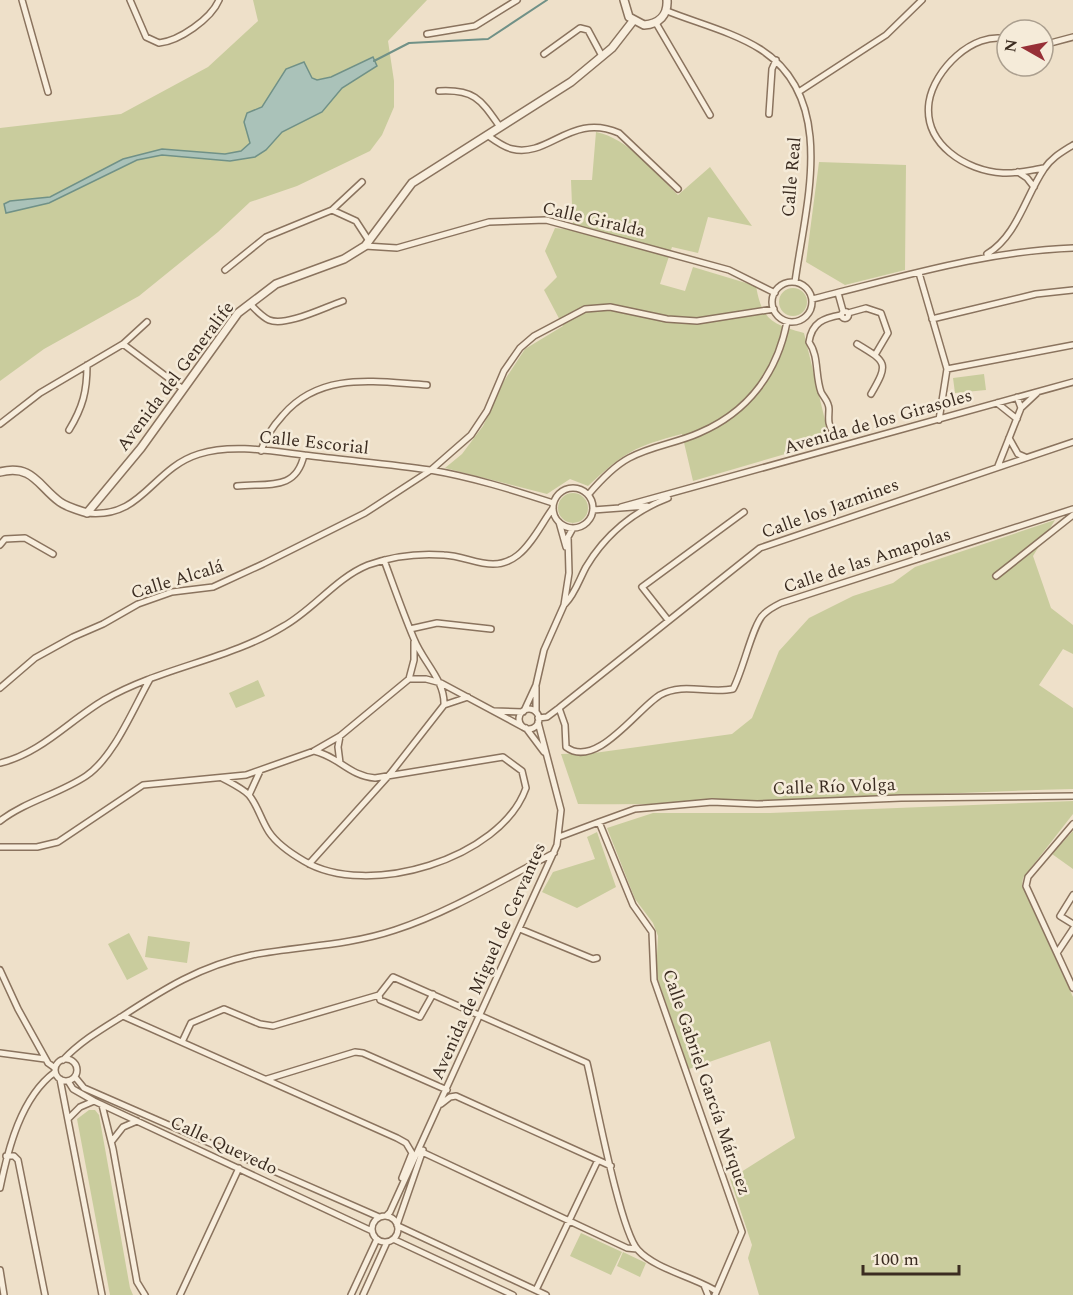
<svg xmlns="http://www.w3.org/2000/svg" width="1073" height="1295" font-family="Spectral,serif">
  <rect width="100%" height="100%" fill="#eee0c9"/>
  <path fill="#c9cc9d" d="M253,0H427L388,41L394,81V107L382,135L370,151L297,186L250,202L218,232L139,296L44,349L0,381V128L121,114L208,67L258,21Z
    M596,132C628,138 655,173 678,195L710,167L752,226L708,217L698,253L672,247L660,284L685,291L693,267L756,286C762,320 772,324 804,333L830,441L693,481L682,434C633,447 625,452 588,486L570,479L547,494L445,468L462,454L483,426L504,381L525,349L563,326L544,290L557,277L545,251L555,228L573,230L571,180H592Z
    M819,162L906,165L905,270L845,285L806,262Z
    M779 302a14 14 0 1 1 28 0a14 14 0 1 1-28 0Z
    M984,374L986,390L955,393L953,378Z
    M558 508a15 15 0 1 1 30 0a15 15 0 1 1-30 0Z
    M1055,520L1033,556L1051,608L1073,625V654L1063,649L1039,685L1073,708V789C908,793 743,806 578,804L561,754L594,753L732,734L752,718L779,651L809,618L853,596L893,583L915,567Z
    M258,680L265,696L236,708L229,693Z
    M1073,801V814L1023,878L1022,886L1073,997V1295H759L748,1258L752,1245L730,1179L795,1138L770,1041L689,1069L656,974L658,936L653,923L635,899L607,828L653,813H770Z
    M1073,831V869L1052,854Z
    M597,832L616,887L577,908L542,892L553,872L595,859L587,837Z
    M129,933L148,969L127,980L108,944Z
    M148,936L190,942L187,963L145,957Z
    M89,1110H95L99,1115L130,1288L133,1295H110L77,1119Z
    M581,1233L622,1252L611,1275L570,1256Z
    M623,1252L646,1263L640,1277L617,1266Z"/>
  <path fill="#aac2b9" stroke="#709187" stroke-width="1.5" d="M373,57L377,66L342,88L322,112L282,132L266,150L255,157L230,161L162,155L137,160L49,203L6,213L4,204L10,201L50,197L123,159L162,149L225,154L241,151L250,143L244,122L247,113L262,107L286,69L304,62L312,78L317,80L331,77Z"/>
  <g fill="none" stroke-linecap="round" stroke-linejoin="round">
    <path stroke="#709187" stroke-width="2" d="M374,61L409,43L488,39L547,0"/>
    <defs>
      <path id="minor" d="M22,0L48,92
        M130,0L146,37L159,43C179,41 211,19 219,0
        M667,11C697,23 733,32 760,49C839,99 805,207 795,282
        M656,23L710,115
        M427,34L475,26L517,0
        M1007,39C973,31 934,70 929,102C923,144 966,171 1003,173C1016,174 1031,170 1044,168
        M1043,45L1073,37
        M544,54L580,28L588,30L602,56
        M439,91C475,89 481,100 500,127
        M800,91L886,35L922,0
        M769,114L772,69L776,60
        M487,135C494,140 503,147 512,149C549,158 571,112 619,133L678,189
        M1018,172L1027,178L1034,187
        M332,210L356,221L369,241
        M365,246L397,248L489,222L546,220L729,270L775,293
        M987,254C1017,236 1025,197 1044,169C1051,158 1062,152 1073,145
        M225,270L266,237L332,210L362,182
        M919,273L947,369L939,420
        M772 302a20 20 0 1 1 40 0a20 20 0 1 1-40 0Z
        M838,293L843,311
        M812,299C898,278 984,251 1073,248
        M250,304C255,309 262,317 269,320C286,327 325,307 343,301
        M841.5 315a3.5 3.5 0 1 1 7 0a3.5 3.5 0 1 1-7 0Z
        M848,313L866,308L881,313L888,333L875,355
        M932,319L1036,294L1073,290
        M123,344L183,389
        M857,344C887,362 889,363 871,394
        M947,369L1073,345
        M997,403L1017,419
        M1021,408L1037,393
        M0,424L40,393L123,344L147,322
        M69,430C83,407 87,391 87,365
        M833,432C827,423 829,418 829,409C829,402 824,398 821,392C815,375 819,356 809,342C812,322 824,318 841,315
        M1009,438L1018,454L1025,457
        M261,451C265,437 273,426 283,415C321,371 375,382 427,385
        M998,466L1021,408L1017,397
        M237,486C269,483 296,491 304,455
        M553 508a20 20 0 1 1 40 0a20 20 0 1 1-40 0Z
        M588,495C599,482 614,466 629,458C651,446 677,443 699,433C748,412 777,373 787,322
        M621,507L1073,382
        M593,510L647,506
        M87,513C143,519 151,469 199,454C234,443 276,452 312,456C351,461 391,464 430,470C472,477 513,490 553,503
        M559,522L566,547
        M0,545L5,539L25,538L53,554
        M384,560C394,587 403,613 414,639C423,662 445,680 444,705
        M996,576L1073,515
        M565,604C575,594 579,580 586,567C605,535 634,511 668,498
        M668,620L642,587L744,512
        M410,629L437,623L491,629
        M409,679H426L441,683L523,727
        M409,679L414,660V642
        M536,687V712
        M0,688L35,658L73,637L103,624L138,604L172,592L213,587L263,564L365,513L431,470L471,435L487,411L504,371L520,348L534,336L585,309L610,307L667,319L697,321L774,309
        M444,705L468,697
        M559,708L565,725L566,747C596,770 637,709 660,695C683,682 708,694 733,689C743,671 753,623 764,614C769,609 775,606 781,603L1073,509
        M519 719a10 10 0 1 1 20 0a10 10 0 1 1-20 0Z
        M494,711L523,712
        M524,711L536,685L544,650L564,605L569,573L568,537L573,528
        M538,718L547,717L559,708L760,548L1073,442
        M526,728L544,752
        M0,763C40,754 70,720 104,700C161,667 229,660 284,626C314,609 336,578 368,565C393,556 418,553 444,555C470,556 493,575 518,555C532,544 542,523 553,508
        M340,763L338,747L340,736
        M222,778C231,783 242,788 249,795C258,806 261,820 269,832C277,844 292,854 304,861C367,899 501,859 526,788L522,771L503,757L375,778C349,776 338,756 314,751
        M249,795L260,771
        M0,821C26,801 59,794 86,776C114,757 133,709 150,679
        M599,822L635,809L712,802L757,804L901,798L1073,796
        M1073,824L1028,877L1026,886L1073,988
        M559,837L599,822L633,905L652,932L654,980L742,1232L715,1295
        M0,847H37L58,842L143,785L246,775L314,751L340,736L409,679
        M309,864L390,774L444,705
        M1073,895L1060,916L1073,924
        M520,929L593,959L597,958
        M1057,953L1073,929
        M0,970L18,1009L48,1063L55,1068
        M379,995L393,977L587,1063C595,1096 620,1231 638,1250C655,1269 694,1277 716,1291
        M379,995L380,1000L420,1017L433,994
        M123,1016L397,1138L406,1143L412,1153L402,1178
        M182,1042L191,1023L224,1009L260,1024L273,1026L379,995
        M0,1053L45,1059
        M55 1070a11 11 0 1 1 22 0a11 11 0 1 1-22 0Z
        M63,1060C80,1042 100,1030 121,1017C164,989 200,966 252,955C300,946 347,946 395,930C450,912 502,880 554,853
        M75,1077L84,1088L379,1217
        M60,1079L102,1295
        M267,1079L355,1052L363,1053L447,1090
        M68,1081L73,1089L94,1101L372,1231
        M441,1104L450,1097L456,1096L611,1166
        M102,1105L113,1149L137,1282L145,1295
        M69,1118L80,1107L94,1101
        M112,1141L123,1127L137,1121
        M422,1152L627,1248L637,1249
        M6,1156H14L18,1160L45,1295
        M0,1188C8,1149 21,1097 55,1072
        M386,1216L390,1212L557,845L561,810L538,722
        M372 1229a13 13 0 1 1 26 0a13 13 0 1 1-26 0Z
        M397,1225L423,1150
        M398,1226L546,1295
        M393,1239L513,1295
        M0,1270L4,1295
        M704,1285L708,1295
        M536,1290L598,1160
        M180,1295L239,1168
        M351,1295L377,1239
        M363,1295L387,1242"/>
      <path id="tertiary" d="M624,0L629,17L644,25C659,24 668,15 667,0
        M0,472C33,464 38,486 60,502C67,507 78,510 87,513L141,448L238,313L276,284L344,259L365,246L412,183L571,82L612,48L633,21"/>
    </defs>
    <use href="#minor" stroke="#8a735e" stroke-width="8"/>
    <use href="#tertiary" stroke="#8a735e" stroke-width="10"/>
    <use href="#minor" stroke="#f8eedd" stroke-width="5"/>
    <use href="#tertiary" stroke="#f8eedd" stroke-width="7"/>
  </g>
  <g text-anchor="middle" stroke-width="5" stroke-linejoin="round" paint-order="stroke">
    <g font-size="18" fill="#3b2c21" stroke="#f5ebd9">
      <text transform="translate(791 177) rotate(-85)" y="6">Calle Real</text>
      <text transform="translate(594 219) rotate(13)" y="6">Calle Giralda</text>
      <text transform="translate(175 376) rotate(-53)" y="6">Avenida del Generalife</text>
      <text transform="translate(878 421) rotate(-16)" y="6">Avenida de los Girasoles</text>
      <text transform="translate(314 442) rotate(6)" y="6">Calle Escorial</text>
      <text transform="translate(830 508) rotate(-20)" y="6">Calle los Jazmines</text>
      <text transform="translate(867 560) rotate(-18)" y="6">Calle de las Amapolas</text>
      <text transform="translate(177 579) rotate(-17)" y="6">Calle Alcalá</text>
      <text transform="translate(834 786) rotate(-2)" y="6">Calle Río Volga</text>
      <text transform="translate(488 961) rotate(-66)" y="6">Avenida de Miguel de Cervantes</text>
      <text transform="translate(707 1082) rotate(71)" y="6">Calle Gabriel García Márquez</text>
      <text transform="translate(224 1145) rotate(25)" y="6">Calle Quevedo</text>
    </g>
  </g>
  <g transform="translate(1025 48) rotate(279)"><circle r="28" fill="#f5ebd9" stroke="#ab9f8f" stroke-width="1.5"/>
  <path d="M0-4.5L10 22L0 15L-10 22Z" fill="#973037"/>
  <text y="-9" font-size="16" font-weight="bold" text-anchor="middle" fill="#3b2c21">N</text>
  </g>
  <path d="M863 1265v9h96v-9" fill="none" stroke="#3b2c21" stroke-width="3"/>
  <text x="872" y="1265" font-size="18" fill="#3b2c21" stroke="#f5ebd9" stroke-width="4.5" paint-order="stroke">100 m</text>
</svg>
